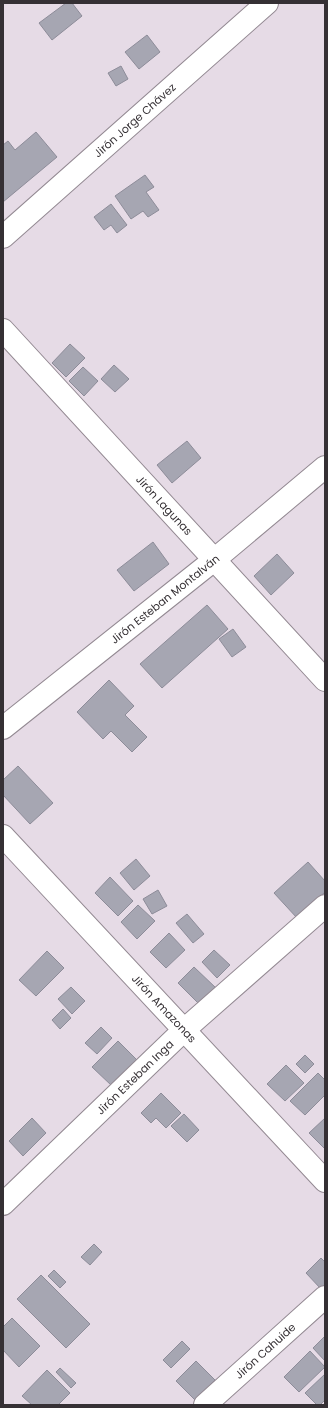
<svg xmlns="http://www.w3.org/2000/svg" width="328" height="1408" font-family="Poppins,sans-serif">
  <rect width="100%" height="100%" fill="#e6dbe6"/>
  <path fill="#a6a6b2" stroke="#8d8c99" d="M66,3H72L82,16L52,40L39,23Z
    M147,35L160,52L139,69L125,52Z
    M121,66L128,79L116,86L108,73Z
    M36,132L57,157L3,202V145L8,141L15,150Z
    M145,175L154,187L146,192L159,210L148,217L143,211L131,219L115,196Z
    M111,204L127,225L117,233L111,225L104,230L94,217Z
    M70,344L85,358L66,377L52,363Z
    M114,365L129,379L115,392L101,379Z
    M83,367L98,381L84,396L69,381Z
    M187,441L201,458L172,483L157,465Z
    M153,542L169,564L134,591L117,570Z
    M277,554L294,573L271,595L254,576Z
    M207,605L228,629L162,688L140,664Z
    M233,629L246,647L232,657L219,639Z
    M109,680L134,706L125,715L147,737L132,752L111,731L103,739L77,712Z
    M18,766L53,803L30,824L3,795V780Z
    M136,859L150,876L134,890L120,873Z
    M308,862L325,881V892L297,918L274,893Z
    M110,877L133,901L118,916L95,893Z
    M158,890L167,906L152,914L143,899Z
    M138,905L155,921L137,939L121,922Z
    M187,914L204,934L193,943L176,923Z
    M169,933L185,950L166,968L150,952Z
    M214,950L230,965L217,978L202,962Z
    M47,951L64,968L36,996L19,980Z
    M194,967L216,988L199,1004L178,983Z
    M71,987L85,1001L72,1014L58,999Z
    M63,1009L71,1018L60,1029L52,1020Z
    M101,1027L112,1038L97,1054L85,1043Z
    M118,1041L138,1061L112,1086L92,1067Z
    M305,1055L314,1064L305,1073L296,1064Z
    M286,1065L304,1083L285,1101L267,1084Z
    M318,1073L325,1080V1095L305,1115L290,1101Z
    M161,1093L181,1113L166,1128L156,1118L151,1123L141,1113Z
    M184,1114L199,1130L187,1142L171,1126Z
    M32,1118L46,1133L23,1156L9,1141Z
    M325,1118V1149L309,1133Z
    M94,1244L102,1252L90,1265L81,1257Z
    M321,1258L325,1262V1284L321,1289L306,1273Z
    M54,1270L66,1282L60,1288L48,1276Z
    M41,1275L90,1324L66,1348L17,1299Z
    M12,1318L40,1346L19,1367L3,1350V1327Z
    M325,1336V1361L313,1348Z
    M182,1341L190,1349L171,1368L163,1360Z
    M310,1351L325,1367L299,1392L284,1377Z
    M196,1361L215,1380L195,1400L176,1381Z
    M60,1368L76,1383L71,1388L56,1372Z
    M47,1370L70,1393L58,1405H32L22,1396Z
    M325,1374V1400L320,1405H317L305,1393Z"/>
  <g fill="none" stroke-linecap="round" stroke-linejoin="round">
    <defs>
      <g id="minor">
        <path id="s1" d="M3,237L267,3"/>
        <path id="s2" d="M3,330L325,680"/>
        <path id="s3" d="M3,728L214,560L325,467"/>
        <path id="s4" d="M3,836L325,1181"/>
        <path id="s5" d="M3,1204L184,1030L325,906"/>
        <path id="s6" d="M205,1405L325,1297"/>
      </g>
    </defs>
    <use href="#minor" stroke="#938992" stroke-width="24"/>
    <use href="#minor" stroke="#fff" stroke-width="22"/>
  </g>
  <g text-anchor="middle" stroke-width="3" stroke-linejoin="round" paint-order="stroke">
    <g font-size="11" fill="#353034" stroke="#e6dbe6">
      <text dy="4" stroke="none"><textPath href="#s1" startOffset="176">Jirón Jorge Chávez</textPath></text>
      <text dy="4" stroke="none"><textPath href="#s2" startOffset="238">Jirón Lagunas</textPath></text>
      <text dy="4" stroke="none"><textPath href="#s3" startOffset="207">Jirón Esteban Montalván</textPath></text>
      <text dy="4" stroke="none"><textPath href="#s4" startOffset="236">Jirón Amazonas</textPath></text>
      <text dy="4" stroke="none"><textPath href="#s5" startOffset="183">Jirón Esteban Inga</textPath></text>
      <text dy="4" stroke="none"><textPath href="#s6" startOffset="81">Jirón Cahuide</textPath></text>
    </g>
  </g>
  <rect width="328" height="1408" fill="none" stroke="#353034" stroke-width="8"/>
</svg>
